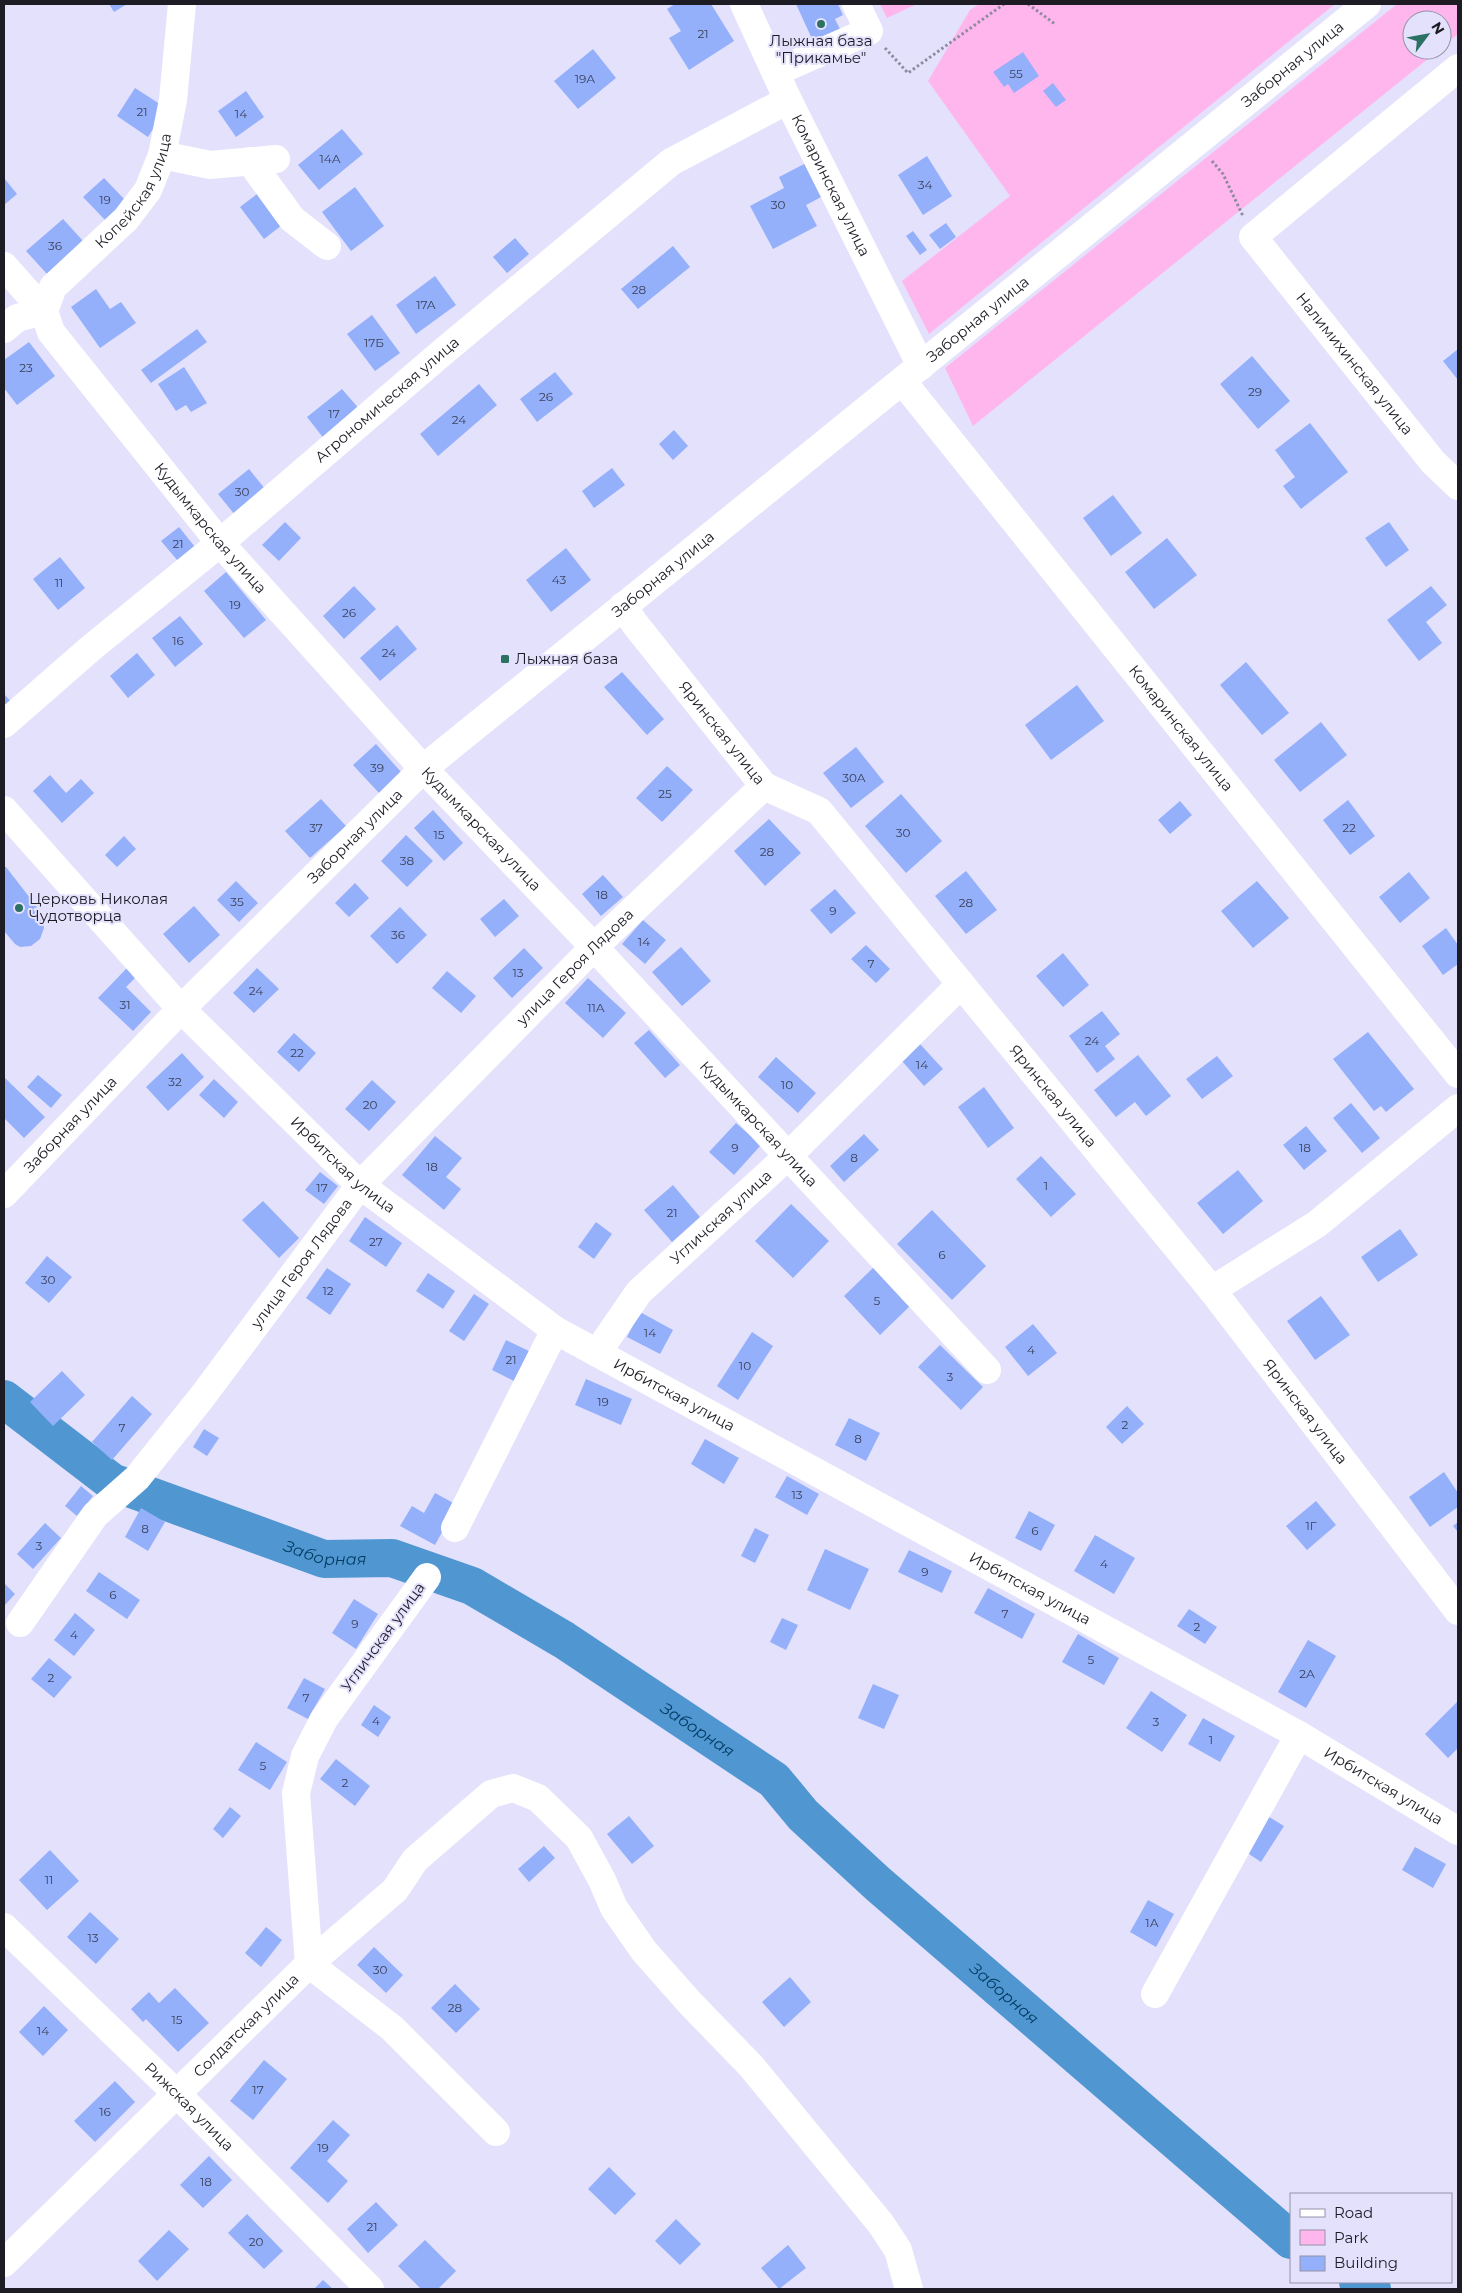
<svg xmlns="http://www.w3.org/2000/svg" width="1462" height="2293" font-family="Montserrat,sans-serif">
  <rect width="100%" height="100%" fill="#e4e1fd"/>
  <path fill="#ffb6ed" d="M880,4H917L887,18Z
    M979,4H1335L929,334L902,281L1010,196L928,81L970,10Z
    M1397,4H1458V34L1442,47V20H1412V50H1439L973,426L945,368Z"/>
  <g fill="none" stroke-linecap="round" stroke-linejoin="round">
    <g stroke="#5097d2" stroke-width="38">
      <path id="s1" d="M4,1399L112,1482L324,1559L392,1558L472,1586L564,1640L774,1780L803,1815L878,1884L1291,2240"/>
      <path d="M1358,2282L1372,2289"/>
    </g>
  </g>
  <path fill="#94b0fb" d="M109,4H127L114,12Z
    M675,4H711L734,41L689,70L669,38L681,31L667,9Z
    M796,4H838L843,15L835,19L840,29L813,41Z
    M593,49L616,78L578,109L554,81Z
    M1023,52L1039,76L1014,93L1008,84L1004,87L993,72Z
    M1053,83L1066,100L1056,107L1043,91Z
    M135,88L166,108L148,137L117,116Z
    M246,91L264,117L236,137L218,111Z
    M342,129L363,154L319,190L298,165Z
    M927,156L952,196L923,215L898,175Z
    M808,162L825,195L806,205L817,226L773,249L750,206L784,188L779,177Z
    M4,178L17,194L4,205Z
    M104,178L127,202L106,221L83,197Z
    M355,187L384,226L351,251L322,212Z
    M262,190L286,222L264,239L240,207Z
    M63,219L84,242L47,274L26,251Z
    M946,223L956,237L940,249L929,235Z
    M913,231L927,250L920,255L906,236Z
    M515,238L529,254L507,273L493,257Z
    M673,246L690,267L638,309L621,289Z
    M435,276L456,305L416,334L396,305Z
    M96,289L110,309L121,302L136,323L100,348L71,307Z
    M372,315L400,353L375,371L347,334Z
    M197,329L207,342L151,383L141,370Z
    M29,342L55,376L17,405L4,388V360Z
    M1458,349V380L1443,361Z
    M1252,356L1290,401L1258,429L1220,384Z
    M184,367L207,403L191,412L186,405L176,411L158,384Z
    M555,372L573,394L537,422L520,399Z
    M479,384L497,405L438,456L420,434Z
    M342,389L361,411L325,440L307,417Z
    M1310,423L1348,472L1301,509L1283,486L1295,477L1275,450Z
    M674,430L688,446L673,460L659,444Z
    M612,468L625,485L594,508L582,491Z
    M249,469L266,490L235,515L218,494Z
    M1113,495L1142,533L1111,556L1083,518Z
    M285,522L301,538L279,561L262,545Z
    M1389,522L1409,550L1386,567L1365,538Z
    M179,527L195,547L178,561L161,541Z
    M1167,538L1197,575L1154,609L1125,572Z
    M566,548L591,580L551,612L526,580Z
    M60,557L85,588L58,610L33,579Z
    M226,572L266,620L244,638L204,591Z
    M354,586L376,609L344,639L323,616Z
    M1431,586L1447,605L1426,622L1442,643L1419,661L1387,620Z
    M180,616L203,644L175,667L152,638Z
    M397,625L417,649L380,681L360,658Z
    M137,653L155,675L128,698L110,676Z
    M1246,662L1289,713L1262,735L1220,685Z
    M622,672L664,719L647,735L604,687Z
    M1077,685L1104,721L1051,760L1025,725Z
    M4,694L14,705L4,715Z
    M1321,722L1347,755L1300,792L1274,760Z
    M376,744L401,772L379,793L353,765Z
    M856,747L884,782L851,808L823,773Z
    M667,766L693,790L662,822L636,798Z
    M50,775L66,793L81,779L94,793L62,823L33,791Z
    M901,794L942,841L906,873L865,826Z
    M321,799L346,826L310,858L285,831Z
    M1348,800L1375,836L1350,855L1323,820Z
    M1180,801L1192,815L1170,834L1158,820Z
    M433,810L463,843L444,861L414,828Z
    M769,819L801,853L765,886L734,851Z
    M406,835L433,861L407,887L381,861Z
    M124,836L136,849L117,867L105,855Z
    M4,867H6L37,907L33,909L43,923L44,928L40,939L31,946L20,947L15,944L4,931Z
    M966,871L997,910L966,934L935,896Z
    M1409,872L1430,898L1400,923L1379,897Z
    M603,875L623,897L601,916L582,894Z
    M236,881L258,903L239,922L217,900Z
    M1257,881L1289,918L1253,948L1221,911Z
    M355,883L369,898L349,917L335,903Z
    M835,889L856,913L831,934L810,910Z
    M504,899L519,916L495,937L480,919Z
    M194,906L220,935L189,963L163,934Z
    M400,907L427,935L397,964L370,936Z
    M643,920L666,940L645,964L622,944Z
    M1446,928L1458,945V964L1443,975L1422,946Z
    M866,945L890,969L876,983L851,959Z
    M681,947L711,981L682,1006L652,972Z
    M524,948L543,968L512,998L493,978Z
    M1063,953L1089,985L1063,1007L1036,976Z
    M127,968L136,977L126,987L151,1012L133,1031L98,998Z
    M257,968L279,989L254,1013L233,993Z
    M447,971L476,996L461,1013L432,988Z
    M588,978L626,1013L603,1038L565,1003Z
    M1102,1011L1120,1034L1105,1046L1115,1059L1097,1073L1069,1036Z
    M649,1030L680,1065L665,1078L634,1043Z
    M1368,1032L1414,1089L1386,1112L1381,1106L1374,1111L1333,1059Z
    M294,1033L316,1053L299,1072L277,1052Z
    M920,1044L943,1069L924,1086L901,1060Z
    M182,1053L204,1077L168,1111L146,1087Z
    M1138,1055L1171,1096L1146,1116L1135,1102L1116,1117L1094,1090Z
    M1217,1056L1233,1076L1202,1099L1186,1079Z
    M776,1057L816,1093L798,1113L758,1077Z
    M38,1075L62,1095L51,1108L27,1087Z
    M4,1077L45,1117L24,1138L4,1118Z
    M214,1079L238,1102L224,1118L199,1095Z
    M372,1080L396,1102L369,1131L345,1109Z
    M984,1087L1014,1128L988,1148L958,1107Z
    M1351,1103L1380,1138L1362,1153L1333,1118Z
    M736,1123L761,1145L734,1175L709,1152Z
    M1306,1126L1327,1151L1304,1170L1283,1145Z
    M864,1134L879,1150L844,1182L830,1166Z
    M435,1136L462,1158L446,1177L461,1189L444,1210L402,1175Z
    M1041,1156L1076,1194L1051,1217L1016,1179Z
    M1238,1170L1263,1201L1223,1234L1197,1203Z
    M320,1172L338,1186L324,1204L305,1190Z
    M673,1185L700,1217L672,1242L644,1210Z
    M263,1201L299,1238L279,1258L242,1220Z
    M791,1204L829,1241L793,1278L755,1241Z
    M932,1210L986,1266L952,1300L897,1244Z
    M365,1217L402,1243L386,1267L349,1241Z
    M596,1222L612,1234L594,1259L578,1247Z
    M1400,1229L1418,1255L1378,1282L1361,1257Z
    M47,1256L72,1277L49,1303L25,1283Z
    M874,1267L910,1306L880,1335L844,1296Z
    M327,1268L351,1284L330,1315L306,1298Z
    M428,1273L455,1291L443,1309L416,1291Z
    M474,1294L489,1304L464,1341L449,1331Z
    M1321,1296L1350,1335L1315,1360L1287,1321Z
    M640,1312L673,1330L660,1354L627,1337Z
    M1033,1324L1057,1353L1028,1376L1005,1347Z
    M752,1332L773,1346L738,1400L717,1386Z
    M506,1340L529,1351L514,1381L492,1370Z
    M940,1345L983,1387L961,1410L918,1367Z
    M62,1371L85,1395L53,1426L30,1402Z
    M586,1379L632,1399L621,1425L575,1405Z
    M132,1396L152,1414L112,1460L92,1442Z
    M1127,1406L1144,1424L1122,1444L1106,1427Z
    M849,1418L880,1433L866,1461L835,1445Z
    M204,1429L219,1438L207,1456L193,1447Z
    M705,1439L739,1458L724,1484L691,1464Z
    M1444,1472L1458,1493V1507L1430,1527L1409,1497Z
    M787,1476L819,1494L807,1515L775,1497Z
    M81,1486L93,1496L77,1516L65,1506Z
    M435,1493L457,1505L435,1545L400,1526L412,1506L424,1513Z
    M1316,1501L1336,1525L1307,1550L1286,1526Z
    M141,1508L165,1522L148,1551L125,1537Z
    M1029,1511L1055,1525L1041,1551L1015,1538Z
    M1458,1522V1532L1453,1526Z
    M45,1523L61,1538L33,1569L17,1554Z
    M755,1528L769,1535L755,1563L741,1556Z
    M1095,1535L1135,1558L1114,1594L1074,1571Z
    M825,1549L869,1569L850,1610L807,1590Z
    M909,1550L952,1571L942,1593L898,1572Z
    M99,1572L140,1600L127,1619L86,1591Z
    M4,1583L15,1594L4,1606Z
    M988,1588L1035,1614L1022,1639L974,1613Z
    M354,1599L378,1614L356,1649L332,1633Z
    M1189,1609L1217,1627L1205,1644L1177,1626Z
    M75,1613L95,1630L74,1656L54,1640Z
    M782,1618L798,1625L786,1650L770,1642Z
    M1078,1634L1119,1658L1104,1685L1062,1662Z
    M1308,1640L1336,1656L1306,1708L1278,1692Z
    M49,1658L72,1677L54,1698L31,1679Z
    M304,1678L325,1689L308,1719L287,1708Z
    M873,1684L899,1695L884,1729L858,1718Z
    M1151,1691L1187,1715L1162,1752L1126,1728Z
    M1458,1701V1748L1448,1758L1425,1734Z
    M374,1705L391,1717L378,1737L361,1725Z
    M1203,1718L1235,1736L1220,1762L1188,1744Z
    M256,1742L287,1762L270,1790L238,1770Z
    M336,1759L370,1786L355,1806L320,1779Z
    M230,1807L241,1816L223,1838L213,1829Z
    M629,1816L654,1846L632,1864L607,1834Z
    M1269,1817L1284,1826L1261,1862L1246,1852Z
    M544,1846L555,1858L529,1882L518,1869Z
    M1415,1847L1446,1864L1433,1888L1402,1870Z
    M50,1850L79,1881L47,1910L19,1880Z
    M1148,1900L1174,1914L1156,1947L1130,1932Z
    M90,1912L119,1939L96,1964L67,1937Z
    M266,1927L282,1940L261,1967L245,1953Z
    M374,1947L403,1975L386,1993L357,1965Z
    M790,1977L811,2002L784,2027L762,2002Z
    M455,1984L480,2009L456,2033L431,2008Z
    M175,1988L209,2023L178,2052L146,2019L143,2022L131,2009L149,1992L159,2003Z
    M44,2006L68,2030L43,2056L19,2032Z
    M264,2060L287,2079L253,2120L230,2101Z
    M115,2081L135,2102L95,2142L74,2121Z
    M333,2120L350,2135L327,2161L348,2181L328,2203L290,2168Z
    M209,2156L232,2180L203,2208L180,2185Z
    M609,2167L636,2194L615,2215L588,2189Z
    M376,2202L398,2225L368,2253L347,2229Z
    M247,2214L283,2251L264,2269L228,2233Z
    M676,2219L701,2244L680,2265L655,2241Z
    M169,2230L189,2249L157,2281L138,2261Z
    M425,2240L456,2271L438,2289H421L398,2266Z
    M788,2245L806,2268L779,2289L761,2268Z
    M323,2280L333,2289H314Z"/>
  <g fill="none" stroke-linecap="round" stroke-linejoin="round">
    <path stroke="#8e8b9f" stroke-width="3" stroke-dasharray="2.5 2.5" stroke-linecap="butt" d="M1028,4L1055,24
      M885,48L908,73L1004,4
      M1212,161L1223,174L1243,216"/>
    <g stroke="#fff" stroke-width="28">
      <path id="s2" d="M744,4L788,100L921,366"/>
      <path id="s3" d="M1458,68L1253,237L1433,462L1458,486"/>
      <path d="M776,72L869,31L856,4"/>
      <path d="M162,155L210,165L276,159"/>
      <path d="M250,161L292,219L327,246"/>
      <path id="s4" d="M4,266L44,311L51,332L220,543L418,763L594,947L987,1370"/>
      <path id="s5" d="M44,311L53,287L126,219L148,190L162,155L173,100L182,4"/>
      <path d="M4,329L17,318L44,311"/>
      <path id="s6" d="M903,382L1458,1074"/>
      <path id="s7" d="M623,606L635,624L764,786L819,811L1212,1290L1458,1611"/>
      <path id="s8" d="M4,724L91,648L220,543L444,351L671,162L788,100"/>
      <path id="s9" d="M4,810L181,1009L360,1185L555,1330L1299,1735L1458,1831"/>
      <path id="s10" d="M4,1194L181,1009L424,768L1367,4"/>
      <path d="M1212,1290L1317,1224L1458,1108"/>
      <path id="s11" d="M597,1353L639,1292L788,1156L961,984"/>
      <path d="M455,1528L555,1330"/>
      <path d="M427,1577L324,1719L305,1756L296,1793L309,1964L392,2028L496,2132"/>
      <path id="s12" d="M20,1623L95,1515L137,1478L202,1397L360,1185L594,947L764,786"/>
      <path id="s13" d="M4,1927L176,2093L370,2289"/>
      <path d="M1155,1994L1299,1735"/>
      <path id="s14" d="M4,2263L309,1964L395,1890L415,1860L491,1794L513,1788L538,1798L579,1838L602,1880L614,1908L644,1951L690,2003L751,2066L881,2224L898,2250L909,2289"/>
    </g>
  </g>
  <g fill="#2c7164" stroke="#e4e1fd" stroke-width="2">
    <circle cx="821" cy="24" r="5"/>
    <rect x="500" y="654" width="10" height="10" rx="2.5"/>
    <circle cx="19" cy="908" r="5"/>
  </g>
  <g text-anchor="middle" stroke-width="4" stroke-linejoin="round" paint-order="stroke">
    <g font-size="12" fill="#3b415a">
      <text x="703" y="38">21</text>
      <text x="1016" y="78">55</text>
      <text x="585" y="83">19А</text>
      <text x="142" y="116">21</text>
      <text x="241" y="118">14</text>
      <text x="330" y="163">14А</text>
      <text x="925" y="189">34</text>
      <text x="105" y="204">19</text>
      <text x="778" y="209">30</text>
      <text x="55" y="250">36</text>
      <text x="639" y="294">28</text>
      <text x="426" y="309">17А</text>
      <text x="374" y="347">17Б</text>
      <text x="26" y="372">23</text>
      <text x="1255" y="396">29</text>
      <text x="546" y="401">26</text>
      <text x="334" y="418">17</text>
      <text x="459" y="424">24</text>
      <text x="242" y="496">30</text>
      <text x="178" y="548">21</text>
      <text x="559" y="584">43</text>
      <text x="59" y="587">11</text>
      <text x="235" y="609">19</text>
      <text x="349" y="617">26</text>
      <text x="178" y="645">16</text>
      <text x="389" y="657">24</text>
      <text x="377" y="772">39</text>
      <text x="854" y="782">30А</text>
      <text x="665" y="798">25</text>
      <text x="316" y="832">37</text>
      <text x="1349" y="832">22</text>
      <text x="903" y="837">30</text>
      <text x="439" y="839">15</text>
      <text x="767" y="856">28</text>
      <text x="407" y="865">38</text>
      <text x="602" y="899">18</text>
      <text x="237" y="906">35</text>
      <text x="966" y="907">28</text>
      <text x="833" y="915">9</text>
      <text x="398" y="939">36</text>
      <text x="644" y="946">14</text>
      <text x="871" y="968">7</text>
      <text x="518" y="977">13</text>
      <text x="256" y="995">24</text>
      <text x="125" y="1009">31</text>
      <text x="596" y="1012">11А</text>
      <text x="1092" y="1045">24</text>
      <text x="297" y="1057">22</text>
      <text x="922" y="1069">14</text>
      <text x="175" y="1086">32</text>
      <text x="787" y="1089">10</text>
      <text x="370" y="1109">20</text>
      <text x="735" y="1152">9</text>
      <text x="1305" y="1152">18</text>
      <text x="854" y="1162">8</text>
      <text x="432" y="1171">18</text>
      <text x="1046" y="1190">1</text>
      <text x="322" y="1192">17</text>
      <text x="672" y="1217">21</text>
      <text x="376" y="1246">27</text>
      <text x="942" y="1259">6</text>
      <text x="48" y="1284">30</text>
      <text x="328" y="1295">12</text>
      <text x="877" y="1305">5</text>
      <text x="650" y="1337">14</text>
      <text x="1031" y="1354">4</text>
      <text x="511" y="1364">21</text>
      <text x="745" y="1370">10</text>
      <text x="950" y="1381">3</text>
      <text x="603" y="1406">19</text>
      <text x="1125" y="1429">2</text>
      <text x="122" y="1432">7</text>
      <text x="858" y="1443">8</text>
      <text x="797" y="1499">13</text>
      <text x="1311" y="1530">1Г</text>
      <text x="145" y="1533">8</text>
      <text x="1035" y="1535">6</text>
      <text x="39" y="1550">3</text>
      <text x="1104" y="1568">4</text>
      <text x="925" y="1576">9</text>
      <text x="113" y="1599">6</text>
      <text x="1005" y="1618">7</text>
      <text x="355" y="1628">9</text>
      <text x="1197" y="1631">2</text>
      <text x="74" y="1639">4</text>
      <text x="1091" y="1664">5</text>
      <text x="1307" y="1678">2А</text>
      <text x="51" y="1682">2</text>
      <text x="306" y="1702">7</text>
      <text x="376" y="1725">4</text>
      <text x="1156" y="1726">3</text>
      <text x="1211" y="1744">1</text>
      <text x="263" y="1770">5</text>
      <text x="345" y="1787">2</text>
      <text x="49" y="1884">11</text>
      <text x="1152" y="1927">1А</text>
      <text x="93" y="1942">13</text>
      <text x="380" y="1974">30</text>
      <text x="455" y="2012">28</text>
      <text x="177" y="2024">15</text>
      <text x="43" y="2035">14</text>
      <text x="258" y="2094">17</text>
      <text x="105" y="2116">16</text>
      <text x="323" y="2152">19</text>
      <text x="206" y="2186">18</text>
      <text x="372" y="2231">21</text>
      <text x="256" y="2246">20</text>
    </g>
    <g font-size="15" fill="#1d1c25" stroke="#e4e1fd" text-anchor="start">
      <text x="821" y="46" text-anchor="middle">Лыжная база<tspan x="821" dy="17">"Прикамье"</tspan></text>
      <text x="515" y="664">Лыжная база</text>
      <text x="29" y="904">Церковь Николая<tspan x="29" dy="17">Чудотворца</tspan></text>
    </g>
    <g font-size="15" fill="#1d1c25" stroke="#e4e1fd">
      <text dy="5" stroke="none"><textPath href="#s10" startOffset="1716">Заборная улица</textPath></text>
      <text dy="5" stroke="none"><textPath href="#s2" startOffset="201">Комаринская улица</textPath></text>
      <text dy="5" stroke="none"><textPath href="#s5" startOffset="154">Копейская улица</textPath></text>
      <text dy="5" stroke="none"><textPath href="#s10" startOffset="1311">Заборная улица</textPath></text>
      <text dy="5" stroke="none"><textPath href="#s3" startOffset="428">Налимихинская улица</textPath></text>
      <text dy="5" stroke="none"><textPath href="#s8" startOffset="502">Агрономическая улица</textPath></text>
      <text dy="5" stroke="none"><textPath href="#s4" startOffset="335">Кудымкарская улица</textPath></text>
      <text dy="5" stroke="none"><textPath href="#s10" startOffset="906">Заборная улица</textPath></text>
      <text dy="5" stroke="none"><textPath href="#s6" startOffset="444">Комаринская улица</textPath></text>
      <text dy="5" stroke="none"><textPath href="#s7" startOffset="161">Яринская улица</textPath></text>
      <text dy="5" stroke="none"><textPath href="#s4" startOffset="740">Кудымкарская улица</textPath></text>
      <text dy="5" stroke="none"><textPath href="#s10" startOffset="501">Заборная улица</textPath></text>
      <text dy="5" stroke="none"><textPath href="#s12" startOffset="862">улица Героя Лядова</textPath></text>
      <text dy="5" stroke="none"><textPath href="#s7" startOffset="658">Яринская улица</textPath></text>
      <text dy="5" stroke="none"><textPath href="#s4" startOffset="1145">Кудымкарская улица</textPath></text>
      <text dy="5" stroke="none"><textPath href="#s10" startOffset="96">Заборная улица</textPath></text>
      <text dy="5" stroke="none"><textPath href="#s9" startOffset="491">Ирбитская улица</textPath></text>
      <text dy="5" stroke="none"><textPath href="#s11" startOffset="185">Угличская улица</textPath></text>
      <text dy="5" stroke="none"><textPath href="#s12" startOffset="458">улица Героя Лядова</textPath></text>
      <text dy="5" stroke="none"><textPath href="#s9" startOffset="896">Ирбитская улица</textPath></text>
      <text dy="5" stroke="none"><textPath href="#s7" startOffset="1062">Яринская улица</textPath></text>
      <text dy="5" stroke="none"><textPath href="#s9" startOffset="1301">Ирбитская улица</textPath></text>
      <text transform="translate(383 1637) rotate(-54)" y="5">Угличская улица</text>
      <text dy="5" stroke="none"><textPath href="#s9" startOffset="1706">Ирбитская улица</textPath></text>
      <text dy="5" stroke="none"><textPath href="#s14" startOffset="339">Солдатская улица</textPath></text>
      <text dy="5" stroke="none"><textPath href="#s13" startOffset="258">Рижская улица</textPath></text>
    </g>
    <g font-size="16" font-style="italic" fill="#033c63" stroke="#e4e1fd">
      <text dy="6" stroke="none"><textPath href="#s1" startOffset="362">Заборная</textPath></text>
      <text dy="6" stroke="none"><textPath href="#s1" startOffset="782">Заборная</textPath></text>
      <text dy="6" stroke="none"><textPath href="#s1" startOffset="1188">Заборная</textPath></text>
    </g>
  </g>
  <rect width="1462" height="2293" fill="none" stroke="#1d1c25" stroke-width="10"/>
  <rect x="1290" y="2193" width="162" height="90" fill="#e4e1fd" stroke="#9492a7"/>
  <rect x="1300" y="2209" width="25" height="8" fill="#ffffff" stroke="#9492a7"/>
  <text x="1334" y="2218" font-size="15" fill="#1d1c25">Road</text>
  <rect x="1300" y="2230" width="25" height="15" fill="#ffb6ed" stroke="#9492a7"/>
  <text x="1334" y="2243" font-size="15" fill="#1d1c25">Park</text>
  <rect x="1300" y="2256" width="25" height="15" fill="#94b0fb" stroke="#9492a7"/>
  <text x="1334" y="2268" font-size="15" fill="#1d1c25">Building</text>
  <g transform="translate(1427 35) rotate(58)"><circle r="24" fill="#e4e1fd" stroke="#9492a7"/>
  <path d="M0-4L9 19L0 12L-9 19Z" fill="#2c7164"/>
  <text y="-8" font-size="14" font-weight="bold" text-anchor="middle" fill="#1d1c25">N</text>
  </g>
</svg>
